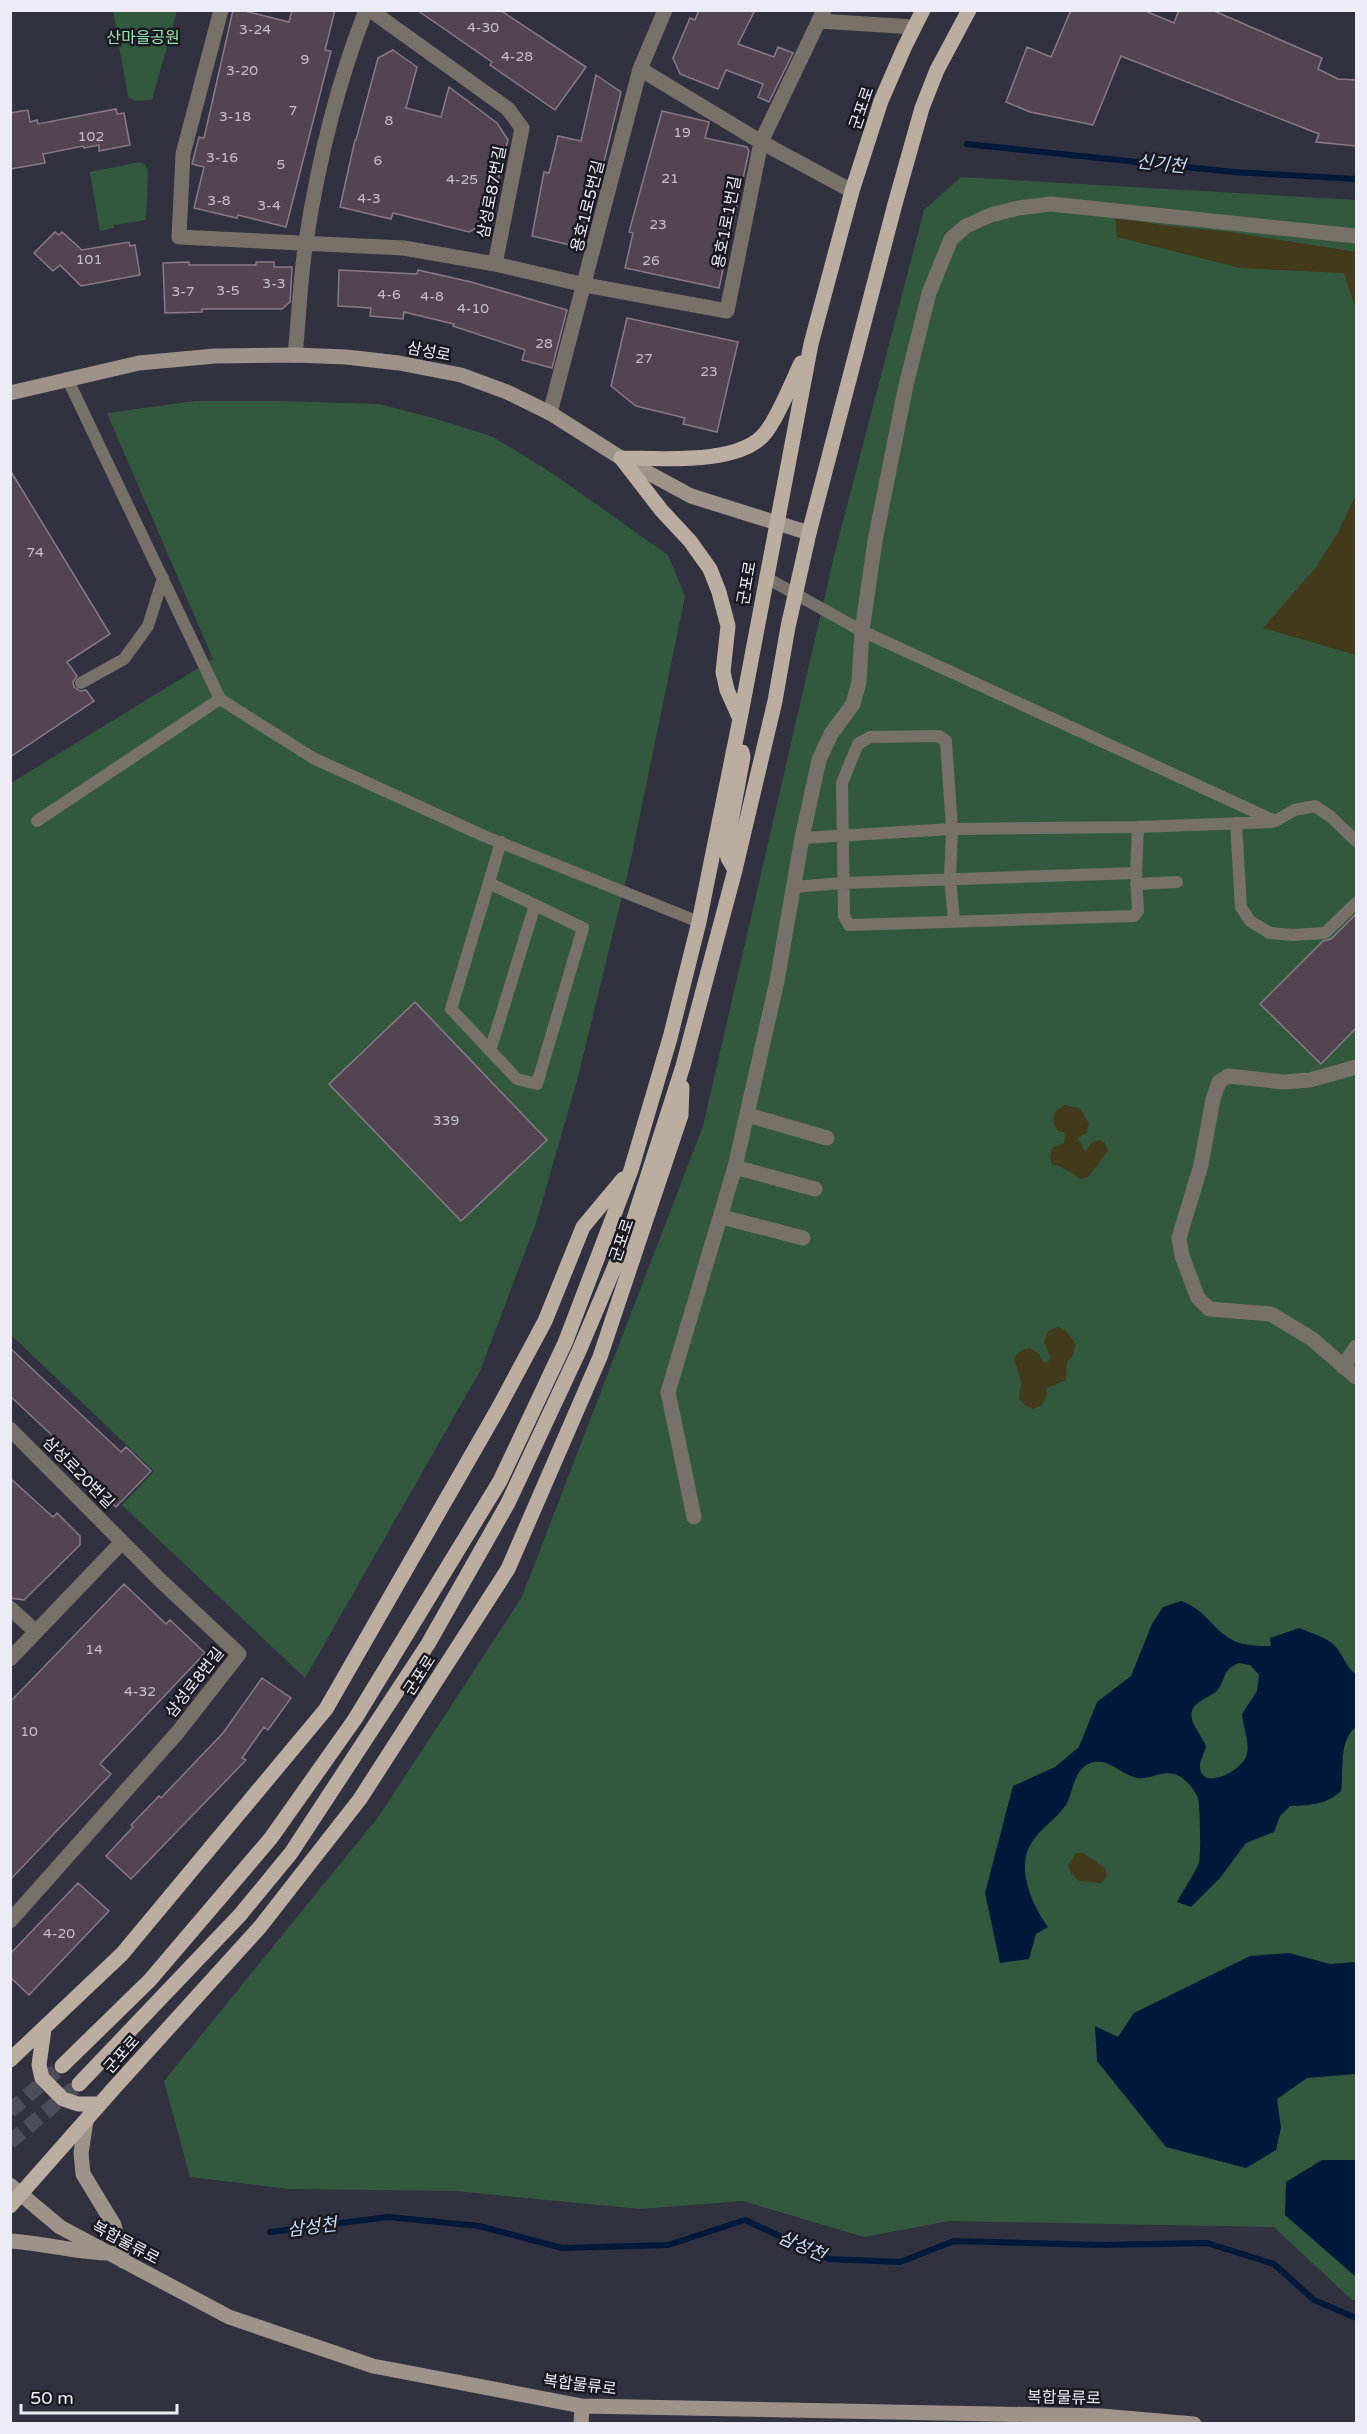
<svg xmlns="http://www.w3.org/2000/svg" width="1367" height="2434" font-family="'Varela Round','Noto Sans KR',sans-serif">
  <rect width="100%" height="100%" fill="#313140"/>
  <path fill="#32593e" d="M113,11H177L152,100L135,101L128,97Z
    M140,162L145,164L148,170L146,220L114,225V228L100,231L90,172Z
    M961,177L1356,200V2300H1352L1274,2227L949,2221L864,2237L743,2201L640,2209L455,2191L290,2189L190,2177L164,2081L379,1816L522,1597L703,1126L835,552L924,210Z
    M195,401H279L379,404L437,419L493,437L552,473L668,555L685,596L631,859L578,1077L536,1223L480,1371L305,1678L122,1505L154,1471L11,1335V783L213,659L107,413Z"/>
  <path fill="#423a1a" d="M1115,217L1161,225L1230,232L1356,252V309L1344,273L1240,268L1117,237Z
    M1356,494V655L1263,628L1316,567L1338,533Z
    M1065,1105L1079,1108L1089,1123L1087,1132L1078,1138L1084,1150L1086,1151L1092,1142L1100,1140L1105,1143L1108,1151L1088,1177L1081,1179L1059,1166L1052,1164L1050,1157L1052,1148L1064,1143L1065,1133L1057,1130L1053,1121L1055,1112Z
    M1058,1327C1066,1330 1071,1337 1076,1344L1072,1357L1067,1362L1066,1380L1047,1388V1395L1042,1405L1033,1409L1025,1405L1019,1399C1019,1393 1021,1390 1021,1384C1021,1370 1003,1353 1030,1348L1039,1354L1043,1363L1048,1362L1050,1357L1044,1341L1048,1331Z
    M1076,1853H1083L1105,1868L1107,1877L1101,1883L1079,1881L1071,1873L1068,1865Z"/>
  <path fill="#00193b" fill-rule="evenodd" d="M1181,1601C1206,1610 1210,1626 1229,1638C1241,1646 1257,1646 1271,1646L1270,1638L1299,1628C1311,1633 1326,1637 1335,1646C1343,1654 1346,1668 1356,1674V1727C1338,1741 1344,1772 1341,1791C1326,1805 1310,1805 1290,1806L1280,1816L1274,1832L1246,1843L1220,1878L1191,1907L1177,1902C1184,1889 1194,1875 1199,1862C1201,1856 1200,1804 1198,1798C1195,1790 1185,1778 1177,1775C1162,1769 1151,1780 1137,1778C1121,1775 1109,1757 1091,1763C1073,1769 1074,1791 1066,1805C1056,1819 1041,1828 1032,1842C1015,1867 1032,1905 1048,1927L1036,1934L1029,1959L1000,1963L985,1893L1013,1786L1055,1767L1079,1747L1097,1702L1131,1676L1152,1624L1163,1607ZM1238,1663L1250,1665L1259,1675L1257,1691L1242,1714C1243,1728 1251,1744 1246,1757C1239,1773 1198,1792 1200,1764C1201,1759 1205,1751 1206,1746C1199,1729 1178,1713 1204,1699C1209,1696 1216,1693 1219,1688C1227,1676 1222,1671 1238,1663Z
    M1289,1953L1330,1964L1356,1962V2074L1307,2078L1277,2099L1281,2128L1276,2150L1246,2168L1166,2147L1097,2061L1095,2026L1118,2037L1134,2013L1250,1956Z
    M1322,2160H1356V2277L1285,2215L1286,2182Z"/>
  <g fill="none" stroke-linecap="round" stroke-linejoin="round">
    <path stroke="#00193b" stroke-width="6" d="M967,144L1233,172L1356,179
      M270,2232L388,2217L479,2226L562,2248L668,2245L745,2220L829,2259L900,2262L954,2241L1101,2245L1207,2243L1274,2264L1314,2300L1356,2318"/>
  </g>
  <path fill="#524451" stroke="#8a7a88" stroke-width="1.5" d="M233,10H241L289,22L292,10H335L325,50L331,51L286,227L238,215L237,218L194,208L204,167L192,164L199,137L204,138Z
    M417,10H500L586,67L555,110L490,65L492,62Z
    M699,10H755L738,44L774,57L778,47L793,53L769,102L758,97L763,84L726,70L718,89L680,74L673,58L690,18L695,20Z
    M1071,10H1143L1174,23L1179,10H1212L1322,58L1318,69L1338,79L1356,80V146L1316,142L1319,134L1121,56L1093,125L1030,112L1006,102L1027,47L1051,57Z
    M393,50L417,67L406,108L441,117L449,87L497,123L508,140L488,222L469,232L393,213L391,219L340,207L355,140H356L378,58Z
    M596,75L621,92L583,248L532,236L544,172L549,173L558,136L581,141Z
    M116,109L117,114L124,113L130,145L99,151V145L84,148L83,146L43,154L45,163L10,169V113L28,110L30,122L37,120L38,124Z
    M662,111L709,122L705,138L747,147L749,151L719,288L625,268L633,233L629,232Z
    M55,232L59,235L62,232L82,250L129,242L130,246L135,245L140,275L81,286L60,265L53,271L34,253Z
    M189,262V265H256V262H274V267H292L290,302L282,309H202V312L165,313L163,263Z
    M339,270L417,274L418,270L471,282L567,310L552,368L522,360L525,350L453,326L454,324L404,312L403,319L370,316L371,308L338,306Z
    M627,318L738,342L717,432L683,424L685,418L636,406L611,386Z
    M10,470L110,634L67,662L77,676L73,682L74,687L80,691L86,690L94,701L10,757Z
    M1356,914V1028L1321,1064L1260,1004L1323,941L1331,939Z
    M415,1002L547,1140L461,1221L329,1084Z
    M10,1348L121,1452L126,1447L151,1471L116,1507L91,1484L93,1481L53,1444L57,1440L10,1396Z
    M10,1478L53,1517L57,1513L80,1536V1545L24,1600L10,1598Z
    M124,1584L166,1624L170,1620L205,1653L100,1764L111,1774L10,1880V1702Z
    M262,1678L291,1698L268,1730L264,1727L242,1758L246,1760L131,1879L106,1856L133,1827L131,1825L159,1796L161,1798L223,1733Z
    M78,1883L109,1911L29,1995L10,1977V1954Z"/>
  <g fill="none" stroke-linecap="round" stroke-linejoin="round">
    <path stroke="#4d4d5b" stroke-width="15" stroke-dasharray="15 8" stroke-linecap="butt" d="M10,2111L62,2066
      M10,2142L79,2084"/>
    <path stroke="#77716a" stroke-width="12" d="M67,378L220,699L313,758L484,836L699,922
      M765,577L862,631L1275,821L1295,810L1315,806L1331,817L1356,841
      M81,683L124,659L148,626L163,578
      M37,821L220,699
      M1236,823L1241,907L1250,921L1270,933L1293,935L1325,933L1356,903
      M802,838L952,829L1138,827L1272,822
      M489,883L583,928L537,1084L517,1079L451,1009L501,842
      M1136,884L1177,882
      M793,887L843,883L1136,873
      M954,920L950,879L952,829L946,741L939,736L870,737L858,744L842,783L844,916L849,925L1134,916L1138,911L1136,873L1138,827
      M490,1051L535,905"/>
    <path stroke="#77716a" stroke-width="15" d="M221,10L183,154L179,237L404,248L495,264L585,285L727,311L761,142L824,10
      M370,10L508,109L522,128L495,264
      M819,21L914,27
      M640,69L761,142L852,191
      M295,355C299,317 300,278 306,241C318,163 337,84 366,10
      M550,413L640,69L665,10
      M1356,1067L1310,1080L1283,1082L1228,1076L1219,1082L1213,1099L1201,1165L1179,1238L1182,1256L1198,1298L1209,1309L1271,1314L1312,1339L1356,1377
      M748,1115L827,1138
      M735,1167L815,1189
      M722,1217L803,1238
      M1343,1367L1356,1347
      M10,1429L160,1580L239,1654L178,1732L10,1921
      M694,1517L668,1392L735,1167L777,981L802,838L819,760L831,734L853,704L859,682L862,631L875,541L906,385L929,293L951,239L966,226L991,215L1018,208L1051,204L1356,236
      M10,1608L36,1632
      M10,1659L122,1542"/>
    <path stroke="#9d9389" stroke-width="15" d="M10,393L139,363L215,356L295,355L346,357L399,363L461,375L507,392L550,413L621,458L691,496L809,533
      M86,2121L81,2153L83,2174L114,2225L123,2261
      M10,2185L60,2227L229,2317L373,2366L582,2406L1102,2416L1194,2424
      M10,2241C43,2243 73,2252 105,2253
      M581,2424L582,2406"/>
    <path stroke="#bbaea1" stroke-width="15" d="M621,458L662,511L690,541L710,569L719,592L728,626L723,672L727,690L740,719
      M621,458C659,458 741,466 766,432C778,417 792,382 801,363
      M733,752H742L743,757L726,848L728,858L735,870
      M44,2029L39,2065L42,2078L63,2099L78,2104H100
      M10,2060L122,1954L326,1709L499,1407L545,1321L583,1227L623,1179
      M62,2066L150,1980L271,1838L355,1719L500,1481L565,1343L631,1170L670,1038L699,922L740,719L811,344L852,191L881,101L904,48L923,10
      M79,2084L240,1915L291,1853L428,1644L508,1503L579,1351L631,1228L683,1066L735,870L775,701L788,627L809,533L895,204L922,108L937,70L969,10
      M10,2206L115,2087L260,1927L360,1799L508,1569L600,1357L681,1115L682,1087"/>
  </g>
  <g text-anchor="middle" stroke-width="5" stroke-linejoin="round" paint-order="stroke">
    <g font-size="14" fill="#c6c1cd">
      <text x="483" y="32">4-30</text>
      <text x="255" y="34">3-24</text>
      <text x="517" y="61">4-28</text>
      <text x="305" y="64">9</text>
      <text x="242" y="75">3-20</text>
      <text x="293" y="115">7</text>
      <text x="235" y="121">3-18</text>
      <text x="389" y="125">8</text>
      <text x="682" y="137">19</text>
      <text x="91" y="141">102</text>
      <text x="222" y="162">3-16</text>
      <text x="378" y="165">6</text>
      <text x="281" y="169">5</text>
      <text x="670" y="183">21</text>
      <text x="462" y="184">4-25</text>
      <text x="369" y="203">4-3</text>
      <text x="219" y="205">3-8</text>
      <text x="269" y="210">3-4</text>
      <text x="658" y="229">23</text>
      <text x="89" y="264">101</text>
      <text x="651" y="265">26</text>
      <text x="274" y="288">3-3</text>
      <text x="228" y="295">3-5</text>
      <text x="183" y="296">3-7</text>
      <text x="389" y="299">4-6</text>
      <text x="432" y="301">4-8</text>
      <text x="473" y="313">4-10</text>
      <text x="544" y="348">28</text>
      <text x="644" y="363">27</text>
      <text x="709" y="376">23</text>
      <text x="35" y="557">74</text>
      <text x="446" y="1125">339</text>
      <text x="94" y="1654">14</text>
      <text x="140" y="1696">4-32</text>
      <text x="29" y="1736">10</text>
      <text x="59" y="1938">4-20</text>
    </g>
    <g font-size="16" fill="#98e2ad" stroke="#1a1921">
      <text x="143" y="43">산마을공원</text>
    </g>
    <g font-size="16" fill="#ecebf6" stroke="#1a1921">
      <text transform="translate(861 108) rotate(-71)" y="6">군포로</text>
      <text transform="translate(491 192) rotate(-79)" y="6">삼성로87번길</text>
      <text transform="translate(587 206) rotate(-76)" y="6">용호1로5번길</text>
      <text transform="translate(726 222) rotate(-79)" y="6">용호1로1번길</text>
      <text transform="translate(429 351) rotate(11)" y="6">삼성로</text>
      <text transform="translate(746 583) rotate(-80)" y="6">군포로</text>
      <text transform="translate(621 1240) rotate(-71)" y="6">군포로</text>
      <text transform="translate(79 1472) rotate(45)" y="6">삼성로20번길</text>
      <text transform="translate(419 1675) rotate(-57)" y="6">군포로</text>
      <text transform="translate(194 1682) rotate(-52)" y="6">삼성로8번길</text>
      <text transform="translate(121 2054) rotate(-48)" y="6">군포로</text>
      <text transform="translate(126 2242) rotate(28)" y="6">복합물류로</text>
      <text transform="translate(580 2384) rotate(7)" y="6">복합물류로</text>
      <text transform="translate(1064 2397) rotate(1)" y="6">복합물류로</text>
    </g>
    <g font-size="18" font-style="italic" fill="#c8dcf6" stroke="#1a1921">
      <text transform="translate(1161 164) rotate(6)" y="6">신기천</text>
      <text transform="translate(312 2227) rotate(-7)" y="6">삼성천</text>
      <text transform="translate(802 2246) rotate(24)" y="6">삼성천</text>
    </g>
  </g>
  <rect width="1367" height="2434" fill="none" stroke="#ecebf6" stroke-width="24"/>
  <path d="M21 2404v9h156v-9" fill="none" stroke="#ecebf6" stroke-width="3"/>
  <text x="30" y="2404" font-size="18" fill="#ecebf6" stroke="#1a1921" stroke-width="4.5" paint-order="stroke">50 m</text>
</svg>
